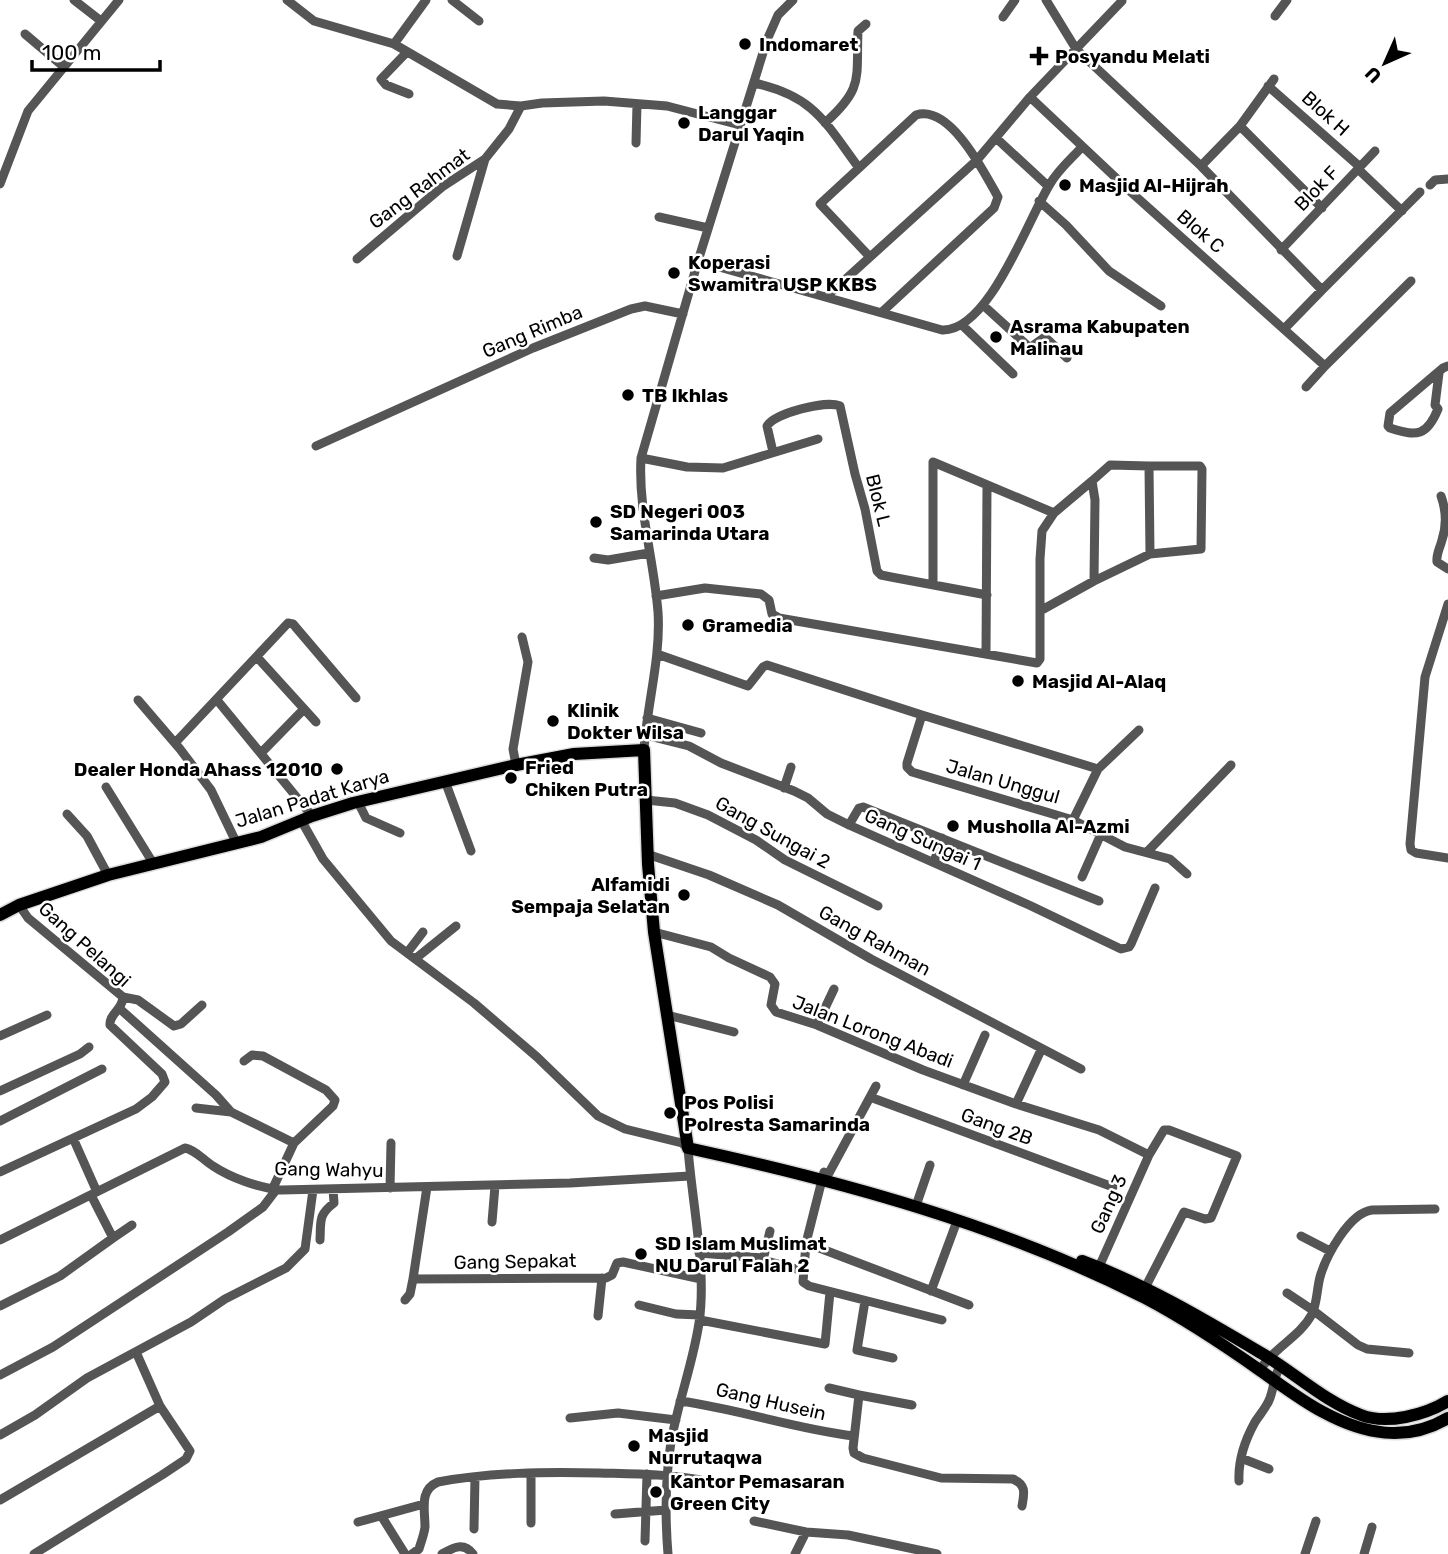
<svg xmlns="http://www.w3.org/2000/svg" width="1448" height="1554" font-family="Rubik,sans-serif">
  <rect width="100%" height="100%" fill="#fff"/>
  <g fill="none" stroke-linecap="round" stroke-linejoin="round">
    <defs>
      <path id="major" d="M0,915L19,905L108,875L261,837L312,816L353,803L516,765L574,754L644,750L648,864L654,932L688,1148C844,1182 1002,1225 1145,1298C1185,1319 1224,1345 1261,1371C1281,1385 1302,1401 1323,1412C1364,1434 1406,1443 1448,1418
        M1082,1261C1147,1285 1207,1321 1266,1356C1297,1375 1326,1402 1361,1415C1387,1425 1425,1415 1448,1401"/>
    </defs>
    <use href="#major" stroke="#dbdbdb" stroke-width="15"/>
    <path stroke="#555" stroke-width="9" d="M74,0L101,21
      M287,0L314,21L394,44L497,104L521,106L542,103L604,101L667,106L740,125
      M452,0L479,21
      M1046,0L1076,49L1201,166L1322,290L1420,192
      M1275,16L1287,0
      M1003,17L1015,0
      M25,34L64,67
      M394,44L426,0
      M407,52L381,79L386,85L409,94
      M754,83C814,96 825,122 859,168L916,115C950,104 984,172 998,197L994,208L882,312
      M1268,86L1360,167
      M1030,97L1132,193L1325,366L1411,281
      M825,123C864,88 856,79 858,31L866,24
      M1240,126L1322,208
      M996,138L1048,186
      M636,143L637,104
      M1201,166L1240,126L1274,79
      M859,168L820,204L870,257
      M1358,169L1402,211
      M0,184L28,111L119,0
      M1430,185L1435,180L1448,179
      M1039,201L1066,225L1109,271L1161,306
      M659,217L708,228
      M1281,250L1375,151
      M457,256L485,159
      M357,259L442,187L485,159L509,129L521,106
      M698,261L942,330C989,332 1028,219 1050,184C1058,170 1071,159 1082,147
      M827,296L977,160L1030,97L1122,1
      M983,305L1028,346L1031,347L1045,337L1067,358
      M963,326L1013,374
      M1285,328L1322,290
      M1439,373L1435,405L1438,409C1427,436 1417,437 1390,428L1388,426L1390,413L1443,368L1448,366
      M1306,387L1325,366
      M316,446L533,348L631,309L645,306L683,314
      M773,452L767,426C775,413 826,400 840,406L855,474L865,509L877,571L881,575L891,577L987,595
      M641,458L687,467L723,468L818,439
      M1092,481L1110,465L1149,466
      M1441,496C1446,510 1447,525 1442,540C1440,548 1436,554 1437,562L1448,569
      M594,558L608,560L649,553
      M1094,581L1150,554L1201,549L1202,469L1200,466H1149L1150,554
      M656,596L705,588L761,594L769,600L772,614L779,618L1037,663L1040,659V559L1042,531L1054,513L933,462V584
      M1448,604L1425,677L1410,844L1411,850L1416,853L1448,858
      M1040,611L1094,581L1095,500L1092,481L1054,513
      M657,654L748,686L763,667L767,665L922,715L907,763V767L912,772L1073,820L1098,769L922,715
      M986,654L987,486
      M257,657L316,722
      M138,700L180,749L211,790L236,842
      M217,700L312,816
      M647,718L701,733
      M645,735L689,746L721,763L794,791L808,798L827,814L849,825L1029,905L1121,949L1129,947L1131,944L1155,888
      M175,743L288,623L293,624L356,698
      M644,750C647,704 661,658 658,612C654,560 638,510 641,458L698,261L767,40L778,15L793,0
      M261,753L304,709
      M516,765L513,749L528,662L522,637
      M1098,769L1139,730
      M445,781L471,851
      M106,787L153,863
      M784,788L791,767
      M646,800L675,803L708,815L756,840L785,860L878,906
      M358,802L366,818L400,833
      M67,814L87,836L108,875
      M301,820L323,859L391,941L474,1003L537,1057L598,1116L625,1129L682,1143L688,1148C692,1203 707,1270 699,1323C693,1363 678,1402 671,1442C665,1480 665,1517 668,1554
      M1073,820L1125,847L1170,859L1187,874
      M849,825L859,808L863,807L1099,901
      M1147,852L1231,765
      M647,854L709,875L778,905L871,959L1081,1069
      M934,862L942,838
      M1082,877L1101,834
      M654,932L711,947L729,958L770,977L775,984L771,1005L776,1012L817,1025L923,1070L1016,1104L1041,1050
      M407,953L423,932
      M415,959L456,926
      M123,997L138,1000L174,1026L181,1024L202,1005
      M119,1008L216,1095L231,1112L294,1143L273,1188
      M667,1015L734,1032
      M817,1025L834,989
      M0,1036L47,1015
      M244,1061L252,1055L263,1056L326,1090L335,1100L333,1106L294,1143
      M963,1085L985,1035
      M0,1091L80,1054L89,1047
      M870,1097L1113,1187
      M1016,1104L1099,1130L1149,1155
      M196,1108L231,1112
      M0,1121L102,1069
      M73,1138L97,1192
      M0,1172L136,1109L152,1097L165,1082L162,1074L110,1025C109,1014 123,1009 123,997L28,918L19,905
      M824,1172L806,1243L803,1282L809,1286L942,1320
      M829,1173L876,1086
      M427,1187L413,1279L606,1278L612,1275L617,1263L623,1262L701,1279
      M390,1188L391,1143
      M918,1200L930,1165
      M492,1222L495,1186
      M770,1231L763,1260L804,1271
      M1301,1236L1330,1251
      M113,1238L132,1225
      M0,1240L185,1148C196,1150 203,1160 213,1166C231,1178 259,1188 282,1190L570,1183L690,1176
      M320,1240C321,1221 318,1215 334,1203L333,1189
      M806,1243L969,1305
      M699,1253L763,1258
      M1099,1267L1149,1155L1164,1130H1169L1237,1156L1211,1218L1205,1219L1184,1212L1145,1288
      M931,1291L957,1221
      M1287,1293L1314,1311L1358,1345L1367,1349L1409,1353
      M405,1300L410,1294L413,1279
      M865,1301L857,1350L893,1358
      M639,1305L676,1314L700,1315
      M0,1306L60,1276L113,1238L91,1195
      M598,1316L602,1278
      M700,1320L825,1344L830,1292
      M1260,1370C1273,1348 1300,1337 1312,1314C1317,1304 1317,1288 1320,1277C1326,1256 1349,1213 1372,1210L1435,1209
      M0,1375L53,1347L228,1232L263,1207L276,1190
      M829,1388L859,1395
      M680,1401C739,1409 795,1429 854,1436
      M912,1405L859,1395L853,1448L854,1453L863,1458L941,1478L1013,1479C1027,1485 1024,1494 1022,1506
      M570,1418L618,1413L676,1420
      M0,1435L35,1415L87,1378L191,1322L225,1299L286,1268L305,1249L313,1190
      M1241,1458L1269,1469
      M531,1473V1523
      M1239,1481C1238,1460 1245,1440 1255,1422C1260,1414 1267,1407 1270,1398C1274,1387 1274,1377 1280,1366
      M0,1500L160,1406
      M615,1514L666,1510
      M382,1517L405,1554
      M754,1521L806,1532L848,1535L937,1554
      M358,1522L424,1504
      M474,1529L475,1477
      M645,1541L647,1474
      M34,1554L162,1475L186,1459L190,1451L160,1406L136,1352
      M412,1554L419,1549C421,1542 424,1535 425,1527C425,1509 419,1490 438,1482C491,1472 546,1472 599,1473C634,1474 667,1474 701,1480
      M442,1554C454,1547 464,1542 473,1554
      M795,1554L806,1532
      M1305,1554L1316,1521
      M1364,1554L1372,1527"/>
    <use href="#major" stroke="#000" stroke-width="12"/>
  </g>
  <g fill="#000" stroke="#fff" stroke-width="2.5">
    <circle cx="745" cy="44" r="7"/>
    <path d="M1035.5 45.5h7v7h7v7h-7v7h-7v-7h-7v-7h7z"/>
    <circle cx="684" cy="123" r="7"/>
    <circle cx="1065" cy="185" r="7"/>
    <circle cx="674" cy="273" r="7"/>
    <circle cx="996" cy="337" r="7"/>
    <circle cx="628" cy="395" r="7"/>
    <circle cx="596" cy="522" r="7"/>
    <circle cx="688" cy="625" r="7"/>
    <circle cx="1018" cy="681" r="7"/>
    <circle cx="553" cy="721" r="7"/>
    <circle cx="337" cy="769" r="7"/>
    <circle cx="511" cy="778" r="7"/>
    <circle cx="953" cy="826" r="7"/>
    <circle cx="684" cy="895" r="7"/>
    <circle cx="670" cy="1113" r="7"/>
    <circle cx="641" cy="1254" r="7"/>
    <circle cx="634" cy="1446" r="7"/>
    <circle cx="656" cy="1492" r="7"/>
  </g>
  <g text-anchor="middle" stroke-width="5" stroke-linejoin="round" paint-order="stroke">
    <g font-size="19" font-weight="bold" fill="#000" stroke="#fff" text-anchor="start">
      <text x="759" y="51">Indomaret</text>
      <text x="1055" y="63">Posyandu Melati</text>
      <text x="698" y="119">Langgar<tspan x="698" dy="22">Darul Yaqin</tspan></text>
      <text x="1079" y="192">Masjid Al-Hijrah</text>
      <text x="688" y="269">Koperasi<tspan x="688" dy="22">Swamitra USP KKBS</tspan></text>
      <text x="1010" y="333">Asrama Kabupaten<tspan x="1010" dy="22">Malinau</tspan></text>
      <text x="642" y="402">TB Ikhlas</text>
      <text x="610" y="518">SD Negeri 003<tspan x="610" dy="22">Samarinda Utara</tspan></text>
      <text x="702" y="632">Gramedia</text>
      <text x="1032" y="688">Masjid Al-Alaq</text>
      <text x="567" y="717">Klinik<tspan x="567" dy="22">Dokter Wilsa</tspan></text>
      <text x="525" y="774">Fried<tspan x="525" dy="22">Chiken Putra</tspan></text>
      <text x="323" y="776" text-anchor="end">Dealer Honda Ahass 12010</text>
      <text x="967" y="833">Musholla Al-Azmi</text>
      <text x="670" y="891" text-anchor="end">Alfamidi<tspan x="670" dy="22">Sempaja Selatan</tspan></text>
      <text x="684" y="1109">Pos Polisi<tspan x="684" dy="22">Polresta Samarinda</tspan></text>
      <text x="655" y="1250">SD Islam Muslimat<tspan x="655" dy="22">NU Darul Falah 2</tspan></text>
      <text x="648" y="1442">Masjid<tspan x="648" dy="22">Nurrutaqwa</tspan></text>
      <text x="670" y="1488">Kantor Pemasaran<tspan x="670" dy="22">Green City</tspan></text>
    </g>
    <g font-size="19" fill="#000" stroke="#fff">
      <text transform="translate(1326 113) rotate(42)" y="7">Blok H</text>
      <text transform="translate(419 188) rotate(-37)" y="7">Gang Rahmat</text>
      <text transform="translate(1316 188) rotate(-46)" y="7">Blok F</text>
      <text transform="translate(1201 231) rotate(41)" y="7">Blok C</text>
      <text transform="translate(532 331) rotate(-23)" y="7">Gang Rimba</text>
      <text transform="translate(879 500) rotate(76)" y="7">Blok L</text>
      <text transform="translate(1003 781) rotate(16)" y="7">Jalan Unggul</text>
      <text transform="translate(312 798) rotate(-17)" y="7">Jalan Padat Karya</text>
      <text transform="translate(773 832) rotate(29)" y="7">Gang Sungai 2</text>
      <text transform="translate(923 839) rotate(24)" y="7">Gang Sungai 1</text>
      <text transform="translate(875 940) rotate(29)" y="7">Gang Rahman</text>
      <text transform="translate(85 944) rotate(42)" y="7">Gang Pelangi</text>
      <text transform="translate(873 1031) rotate(21)" y="7">Jalan Lorong Abadi</text>
      <text transform="translate(997 1126) rotate(20)" y="7">Gang 2B</text>
      <text transform="translate(329 1169) rotate(1)" y="7">Gang Wahyu</text>
      <text transform="translate(1108 1204) rotate(-66)" y="7">Gang 3</text>
      <text transform="translate(515 1261) rotate(-1)" y="7">Gang Sepakat</text>
      <text transform="translate(771 1401) rotate(13)" y="7">Gang Husein</text>
    </g>
  </g>
  <g transform="translate(1385 63) rotate(225)" stroke="#ffffff" stroke-width="5" paint-order="stroke">
  <path d="M0-5L12 26L0 18L-12 26Z" fill="#000000"/>
  <text y="-10" font-size="19" font-weight="bold" text-anchor="middle" fill="#000000">U</text>
  </g>
  <path d="M32 60v10h128v-10" fill="none" stroke="#000000" stroke-width="3.5"/>
  <text x="42" y="60" font-size="21" fill="#000000" stroke="#ffffff" stroke-width="5" paint-order="stroke">100 m</text>
</svg>
